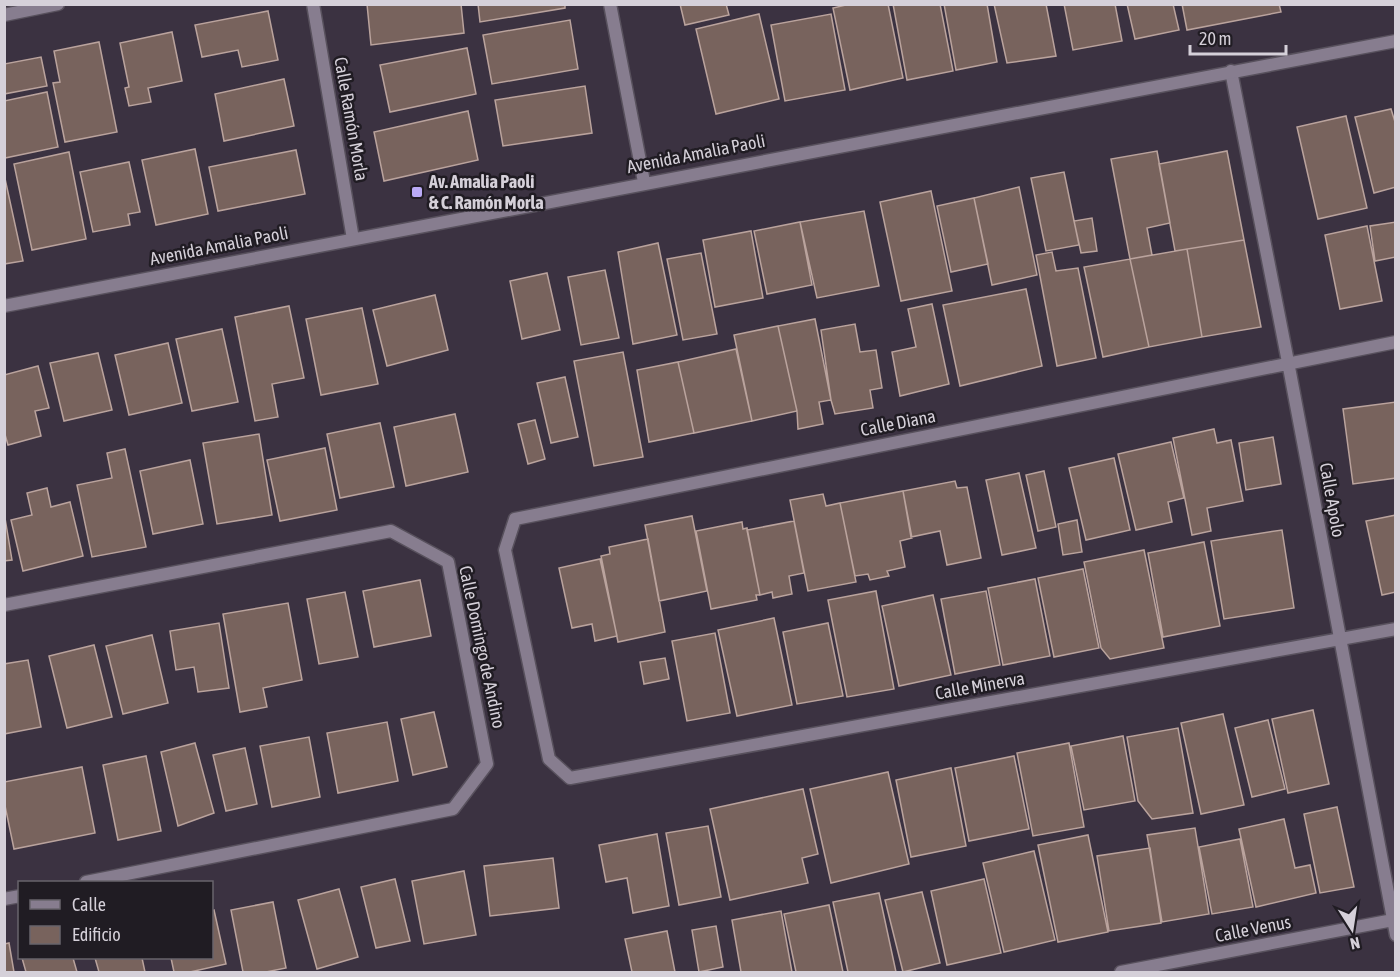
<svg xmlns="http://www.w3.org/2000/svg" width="1400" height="977" font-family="'Asap Condensed',sans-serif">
  <rect width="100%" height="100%" fill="#3b3241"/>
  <path fill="#78635d" stroke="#baa39d" stroke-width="1.5" d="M367,4H461L464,33L371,45Z
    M478,4H565V8L480,22Z
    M680,4H726L729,15L685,25Z
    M850,4H888L903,78L850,90L833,8Z
    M893,4H940L953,71L907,80Z
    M944,4H987L997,62L956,70Z
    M994,4H1046L1056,56L1007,63Z
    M1064,4H1115L1122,41L1073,50Z
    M1127,4H1173L1179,30L1135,39Z
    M1182,4H1279L1281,12L1187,30Z
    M268,11L278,60L242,67L238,50L202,57L195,25Z
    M759,14L779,99L716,114L696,29Z
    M831,14L845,90L785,101L771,25Z
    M570,20L578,69L492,84L483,35Z
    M172,32L182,81L148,88L151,102L129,106L125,88L129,87L120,43Z
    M99,42L117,132L65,142L53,83L60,82L54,51Z
    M467,48L476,94L390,112L380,65Z
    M41,57L47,86L4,94V64Z
    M284,79L294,126L224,141L215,94Z
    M585,86L592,133L503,146L495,100Z
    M47,92L58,147L5,158L4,101Z
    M1391,109L1396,125V187L1374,193L1355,117Z
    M468,111L478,160L384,181L374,132Z
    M1346,116L1367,208L1318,219L1297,127Z
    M195,149L208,214L156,225L142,160Z
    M296,150L305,194L218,211L209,167Z
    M1157,151L1170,223L1147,228L1152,255L1130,259L1111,159Z
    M1227,151L1244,240L1175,251L1159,164Z
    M69,152L86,239L32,250L14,164Z
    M129,162L140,212L128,214L130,225L93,232L80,172Z
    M1064,172L1079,245L1046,251L1031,178Z
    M4,174L23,261L4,264Z
    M1019,187L1037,275L992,285L974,198Z
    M931,191L952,291L901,301L880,202Z
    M974,198L988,264L951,272L937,206Z
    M864,211L879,286L817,298L800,222Z
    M1092,218L1097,251L1081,253L1074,221Z
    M800,222L812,285L767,294L754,231Z
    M1396,222V257L1375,261L1370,226Z
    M1367,226L1382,301L1340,309L1325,235Z
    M751,231L763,298L715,307L703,240Z
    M1244,240L1261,327L1202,337L1187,249Z
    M658,243L677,335L633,344L618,252Z
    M1187,249L1202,337L1149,347L1130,259Z
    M1052,252L1056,271L1078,268L1096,358L1057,366L1036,255Z
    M701,253L717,334L683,340L667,259Z
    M1130,259L1149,347L1103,357L1084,267Z
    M605,270L619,338L581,345L568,277Z
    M547,273L560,330L522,339L510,281Z
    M1026,289L1042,366L960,386L943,305Z
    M435,295L448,350L387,366L373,310Z
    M932,304L949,384L900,396L892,352L916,347L908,309Z
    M289,306L304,378L272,384L278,417L255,421L235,317Z
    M362,308L378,384L321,395L306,319Z
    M815,319L831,400L819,402L823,424L798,429L797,411L778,326Z
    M855,324L860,352L876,350L882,388L870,390L873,408L835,414L831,400L821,330Z
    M778,326L797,411L752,421L734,335Z
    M222,329L238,402L192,411L176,339Z
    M168,343L182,403L129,415L115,355Z
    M736,349L752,421L694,433L678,362Z
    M623,352L643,457L594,466L574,361Z
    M98,353L112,410L64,421L50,363Z
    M678,362L694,433L649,442L637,370Z
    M38,366L49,408L35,411L41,436L8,445L4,431V375Z
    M565,377L578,437L551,443L537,383Z
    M1396,402V478L1353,484L1343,409Z
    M455,414L468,472L406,486L394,427Z
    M535,420L545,459L528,464L518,424Z
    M380,423L394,487L340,498L327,434Z
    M1214,429L1217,443L1231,440L1243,501L1207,508L1211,531L1192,535L1173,438Z
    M259,434L272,515L217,524L203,443Z
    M1273,437L1281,484L1246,490L1239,443Z
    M1171,442L1184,498L1168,502L1172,522L1136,530L1118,454Z
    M325,448L337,510L280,521L267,460Z
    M125,449L146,547L92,557L77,485L112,478L107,453Z
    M1114,458L1130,530L1086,540L1069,468Z
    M190,460L203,524L153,534L140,471Z
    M1044,471L1056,527L1038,531L1026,475Z
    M1019,473L1036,548L1002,555L986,480Z
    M955,481L957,488L967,487L981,558L947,565L940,531L911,537L903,491Z
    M47,488L51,507L70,502L83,556L23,571L11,520L32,515L27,493Z
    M903,491L912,538L900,541L905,567L887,571L889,576L870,580L868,574L855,576L840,503Z
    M823,494L826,506L840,503L856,582L808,591L790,500Z
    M4,512L12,560L4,561Z
    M1396,515V592L1382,595L1366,521Z
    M692,516L707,591L659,601L645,525Z
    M1077,520L1082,552L1063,555L1058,524Z
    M794,521L804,573L789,576L792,594L773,598L772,592L760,595L747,530Z
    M742,522L743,529L747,528L760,595H756L757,600L711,609L696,531Z
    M1282,530L1294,608L1224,619L1211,541Z
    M648,539L665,632L618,642L601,556L610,554L609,547Z
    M1204,542L1220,626L1163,637L1148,553Z
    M1144,550L1164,648L1110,659L1101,648L1084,562Z
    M600,559L617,636L595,641L592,624L572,628L559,568Z
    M1083,569L1099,648L1054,657L1038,578Z
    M1035,579L1050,656L1003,665L988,588Z
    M420,580L431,636L374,647L363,591Z
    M876,591L894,689L847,697L828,600Z
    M986,591L1000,665L955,674L941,599Z
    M345,592L358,657L319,664L307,599Z
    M933,595L951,675L899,686L882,606Z
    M288,603L302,680L263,688L267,707L240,712L223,614Z
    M774,618L792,705L737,716L718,630Z
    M219,623L229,688L198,692L194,667L176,670L170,631Z
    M828,623L843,696L797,704L783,632Z
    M715,633L730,713L687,721L672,641Z
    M152,635L168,703L123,714L106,646Z
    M94,645L112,717L67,728L49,656Z
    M665,658L669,679L644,684L640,662Z
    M28,660L41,727L4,734V664Z
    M1313,710L1329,784L1288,793L1272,719Z
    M434,712L447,767L413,775L401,719Z
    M1223,714L1244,805L1201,814L1181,723Z
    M1268,720L1285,789L1252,797L1235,728Z
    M387,722L398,781L338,793L327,733Z
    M1178,728L1193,813L1152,819L1138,801L1127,737Z
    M1123,736L1135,801L1084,810L1071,746Z
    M309,737L320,797L272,807L260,746Z
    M195,743L214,813L178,826L161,752Z
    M1069,743L1084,827L1033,836L1017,753Z
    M245,748L257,804L226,811L213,755Z
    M146,756L161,831L118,840L103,765Z
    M1014,756L1029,829L969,841L955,768Z
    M82,767L95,833L14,849L4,801V782Z
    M951,768L966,846L911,857L896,780Z
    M888,772L909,864L831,883L810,789Z
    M803,789L818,854L802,858L808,883L730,900L710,809Z
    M1337,807L1354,887L1320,893L1304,814Z
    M1284,819L1295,868L1310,865L1316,893L1256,907L1239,829Z
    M708,826L721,897L679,905L666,833Z
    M1195,828L1209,914L1162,922L1147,835Z
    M657,834L669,906L633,913L627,878L606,882L599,845Z
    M1088,835L1108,932L1058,942L1038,845Z
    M1240,839L1253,907L1212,914L1199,847Z
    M1150,848L1161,923L1109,931L1097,856Z
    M1034,851L1055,940L1004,952L983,863Z
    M553,858L559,908L490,916L484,866Z
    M464,871L476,935L424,944L412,881Z
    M395,879L410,941L376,948L361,887Z
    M984,879L1001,953L947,965L931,891Z
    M339,889L358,957L317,969L298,900Z
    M922,892L940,963L903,972L885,900Z
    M879,893L896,972H848L833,902Z
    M273,902L286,968L266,972H243L231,910Z
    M829,905L843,972H796L784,914Z
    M214,910L226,964L190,972H174L171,958H212V911Z
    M781,911L792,972H741L732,920Z
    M716,926L723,967L699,972L692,930Z
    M667,931L675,972H632L625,939Z
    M9,943L14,972H4V944Z
    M22,958H73L77,972H26Z
    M95,958H142L145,972H99Z"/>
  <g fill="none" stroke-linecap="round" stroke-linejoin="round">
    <defs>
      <path id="minor" d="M313,4L353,239
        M4,15L58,4
        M1231,71L1288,362L1396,935
        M1396,342L515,519L505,550L549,759L570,778L1396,629
        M4,605L391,531L448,562L487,764L453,809L86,882
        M4,899L20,896
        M1121,972L1393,920"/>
      <path id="tertiary" d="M610,4L644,182
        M4,306L1396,41"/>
    </defs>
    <use href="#minor" stroke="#58515d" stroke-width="15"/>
    <use href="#tertiary" stroke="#58515d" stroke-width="15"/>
    <use href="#minor" stroke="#877d8f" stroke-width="12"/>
    <use href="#tertiary" stroke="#877d8f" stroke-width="12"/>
  </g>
  <rect fill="#baaaf6" stroke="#201c23" stroke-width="2" x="411" y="186" width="12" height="12" rx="3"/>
  <g text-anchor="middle" stroke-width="5" stroke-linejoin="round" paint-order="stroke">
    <g font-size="18" fill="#d5d0d9" stroke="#201c23">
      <text transform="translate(351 119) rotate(80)" y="6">Calle Ramón Morla</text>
      <text transform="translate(696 154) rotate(-11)" y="6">Avenida Amalia Paoli</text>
      <text transform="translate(219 246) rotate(-11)" y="6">Avenida Amalia Paoli</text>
      <text transform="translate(898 423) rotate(-11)" y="6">Calle Diana</text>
      <text transform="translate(1332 500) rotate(80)" y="6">Calle Apolo</text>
      <text transform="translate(482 647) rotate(78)" y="6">Calle Domingo de Andino</text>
      <text transform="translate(980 686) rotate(-10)" y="6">Calle Minerva</text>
      <text transform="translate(1253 929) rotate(-11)" y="6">Calle Venus</text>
    </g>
    <g font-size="18" font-weight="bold" fill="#d5d0d9" stroke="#201c23" text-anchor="start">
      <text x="429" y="188">Av. Amalia Paoli<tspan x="429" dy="21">&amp; C. Ramón Morla</tspan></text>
    </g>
  </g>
  <rect width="1400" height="977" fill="none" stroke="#d5d0d9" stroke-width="12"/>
  <rect x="18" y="881" width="195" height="78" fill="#201c23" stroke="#68646c" stroke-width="1.5"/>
  <rect x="30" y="900" width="30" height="9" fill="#877d8f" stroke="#68646c" stroke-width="1.5"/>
  <text x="72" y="911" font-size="18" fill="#d5d0d9">Calle</text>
  <rect x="30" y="926" width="30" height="18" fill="#78635d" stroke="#68646c" stroke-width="1.5"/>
  <text x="72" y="941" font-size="18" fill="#d5d0d9">Edificio</text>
  <g transform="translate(1352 929) rotate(168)" stroke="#201c23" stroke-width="4.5" paint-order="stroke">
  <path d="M0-4.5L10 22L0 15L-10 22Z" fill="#d5d0d9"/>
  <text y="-9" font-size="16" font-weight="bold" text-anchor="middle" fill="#d5d0d9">N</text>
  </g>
  <path d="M1190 45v9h96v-9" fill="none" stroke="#d5d0d9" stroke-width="3"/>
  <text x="1199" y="45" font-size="18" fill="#d5d0d9" stroke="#201c23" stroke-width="4.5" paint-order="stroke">20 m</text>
</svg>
